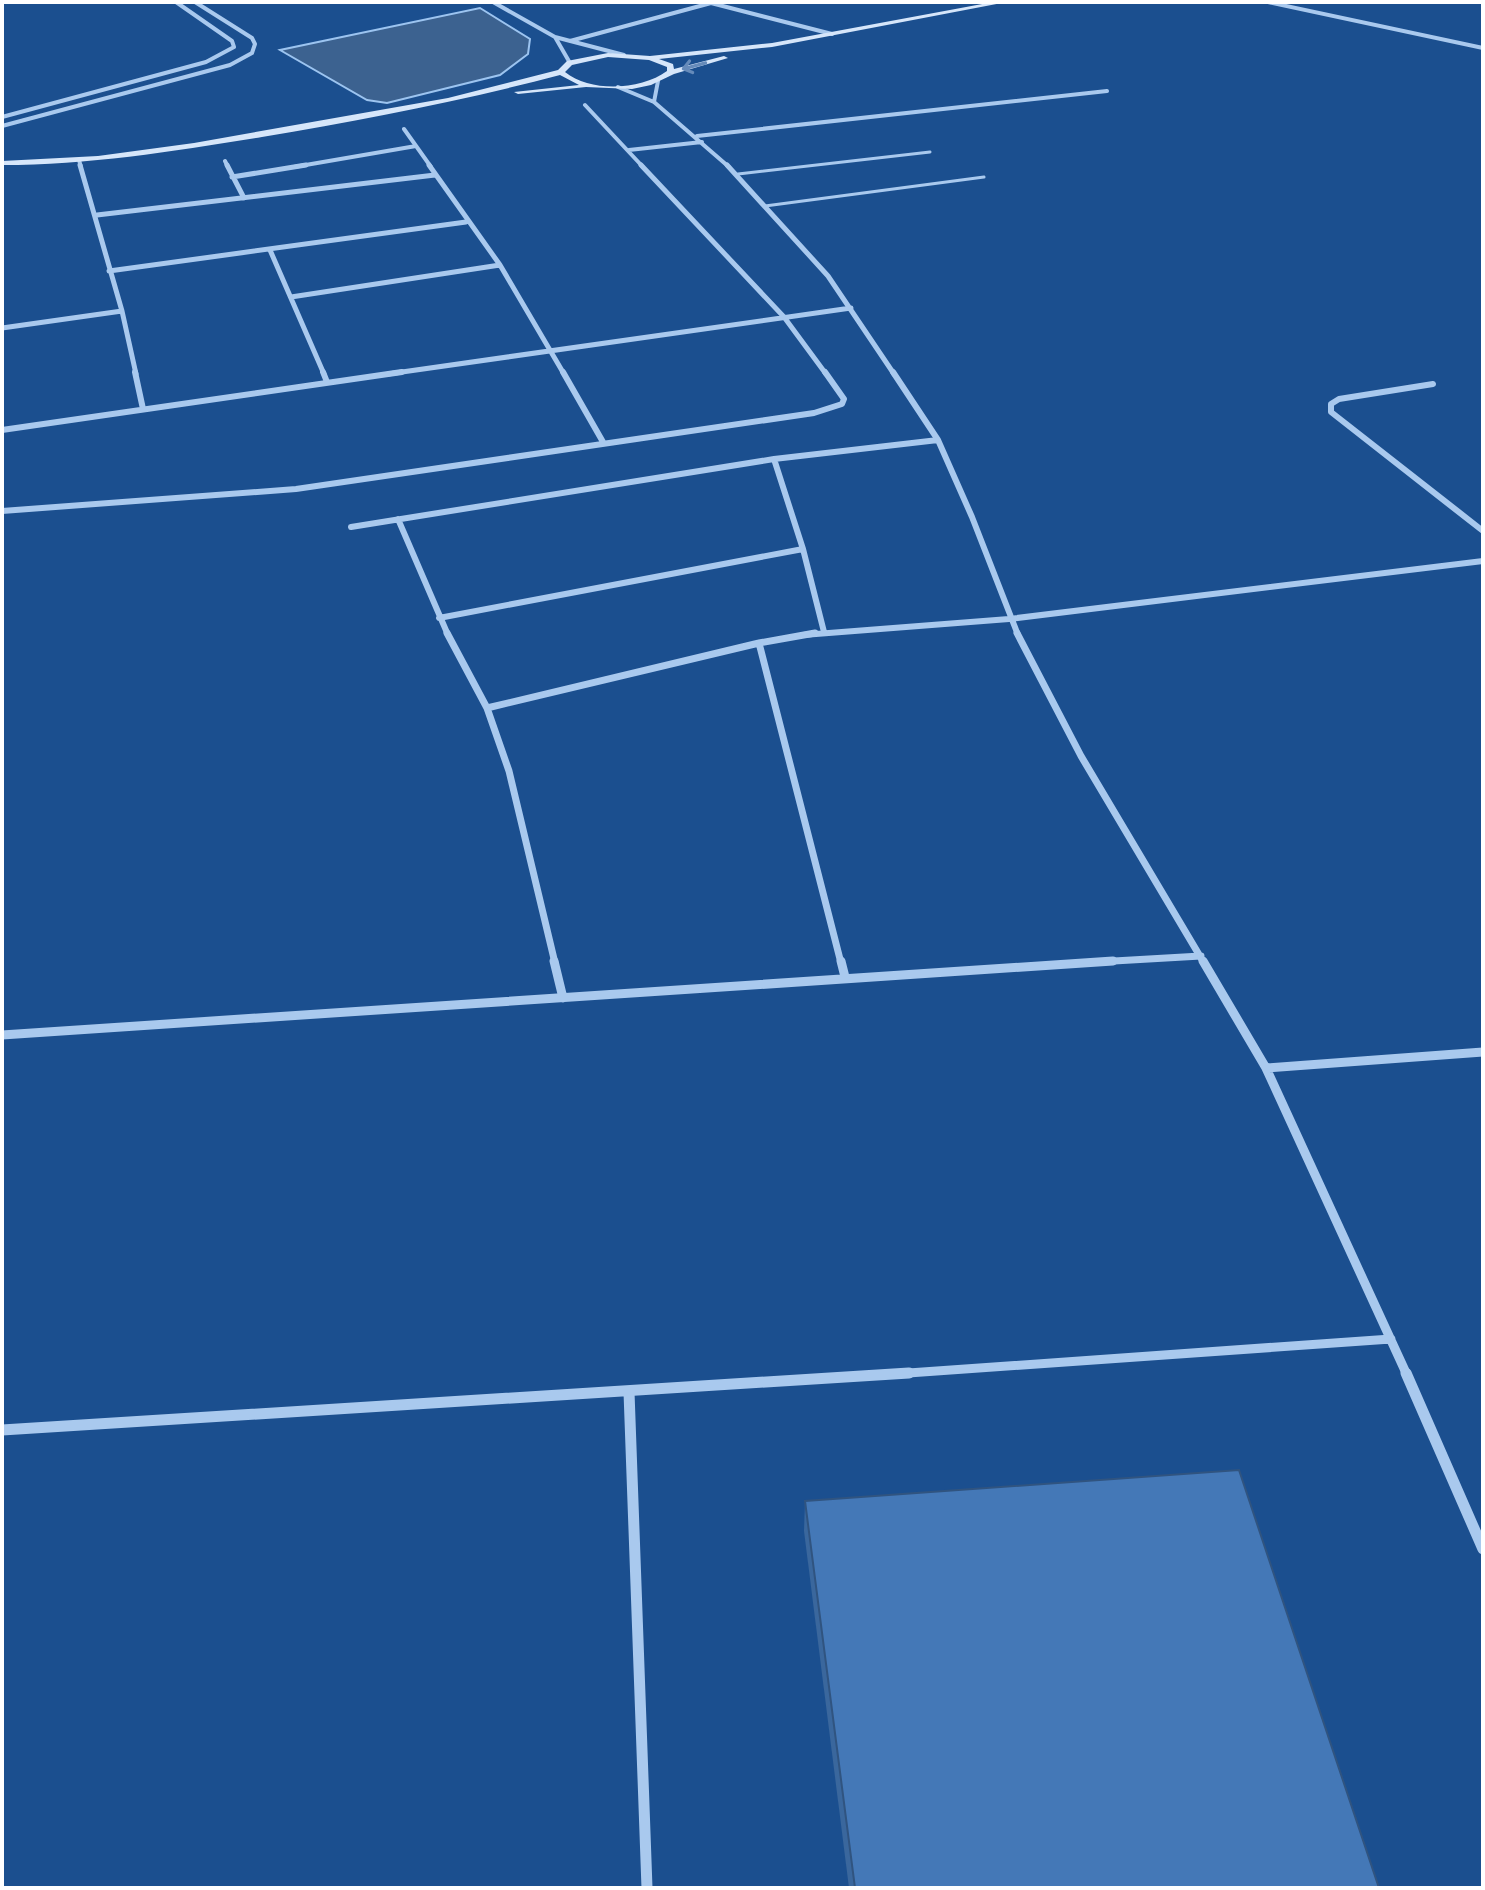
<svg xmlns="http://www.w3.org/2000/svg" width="1485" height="1890" font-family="'Varela Round',sans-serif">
  <rect width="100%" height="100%" fill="#1b4f8f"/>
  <path fill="#3c6290" stroke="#9cc4f0" stroke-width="2" d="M480,8L530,39L528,54L500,75L387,103L367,100L280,50Z"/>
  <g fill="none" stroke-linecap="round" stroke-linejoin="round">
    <path stroke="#a9c9ee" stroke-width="3" d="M738,174L930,152
      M765,206L984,177"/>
    <path stroke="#a9c9ee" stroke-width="4" d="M244,2H253
      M493,2L555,37L624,55
      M1268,2L1483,48
      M555,37L570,63
      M570,41L711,3L832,34
      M618,87L654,102L729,167
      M654,102L658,81
      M585,105L643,167
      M2,117L206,62L234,47L232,41L176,2
      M2,126L230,65L252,53L255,44L252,38L195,2
      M404,129L431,167
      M697,136L1107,91
      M629,150L702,142
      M79,160L81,167
      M225,161L228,167
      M294,167L416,146"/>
    <path stroke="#a9c9ee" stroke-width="5" d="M80,165L122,311L136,374
      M227,165L244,198
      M429,165L500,265L564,374
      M641,165L784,317L826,374
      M727,165L828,276L894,374
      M232,177L306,165
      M97,215L435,175
      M270,250L324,374
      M109,271L466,222
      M291,297L500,265
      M2,328L122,311
      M388,374L851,308"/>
    <path stroke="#a9c9ee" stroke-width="6" d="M135,372L143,409
      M323,372L327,382
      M563,372L603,442
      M893,372L938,440L972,517L1018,635
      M1433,384L1339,399L1331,404V412L1483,531
      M2,430L402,372
      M774,459L803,549L824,632
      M2,511L296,489L814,413L842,404L844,399L825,372
      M398,519L448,635
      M351,527L774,459L938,440
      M439,618L803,549
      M803,635L1009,619L1483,561"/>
    <path stroke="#a9c9ee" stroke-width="7" d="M447,633L487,708L509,771L555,963
      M1017,633L1081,756L1204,963
      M759,643L841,963
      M487,708L759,643L815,633
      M1079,963L1201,956"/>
    <path stroke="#a9c9ee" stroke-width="9" d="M554,961L563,998
      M841,961L845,977
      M1203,961L1266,1068L1407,1375
      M2,1035L1113,961
      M1266,1068L1483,1052
      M880,1375L1391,1339"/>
    <path stroke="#a9c9ee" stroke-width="11" d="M1406,1373L1483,1549
      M629,1392L647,1888
      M2,1430L909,1373"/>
    <path fill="#d6e6fa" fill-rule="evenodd" d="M993,2H1007L772,47L659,59L673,64L674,69L724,56L728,58L674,74L651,85L632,89L586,87L518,94L514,92L579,85L560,75C462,101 362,120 262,137C175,151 90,165 2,165V161L98,156L194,143L448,98L558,70L567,61L608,53L650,56L772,43ZM608,57L649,60L667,67V71C641,90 591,93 565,72L572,65Z"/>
  </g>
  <path fill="#3a679d" d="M805,1501L1379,1888H849L804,1531Z"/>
  <path fill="#4478b7" stroke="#305480" stroke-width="2" d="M1239,1470L1379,1888H855L805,1501Z"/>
  <defs><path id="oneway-shaft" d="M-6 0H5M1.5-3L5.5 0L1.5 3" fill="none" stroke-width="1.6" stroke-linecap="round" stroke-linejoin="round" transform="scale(2)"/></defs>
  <use stroke="#668bba" href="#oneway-shaft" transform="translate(694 66) rotate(165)"/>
  <rect width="1485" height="1890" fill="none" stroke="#ffffff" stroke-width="8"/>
</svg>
